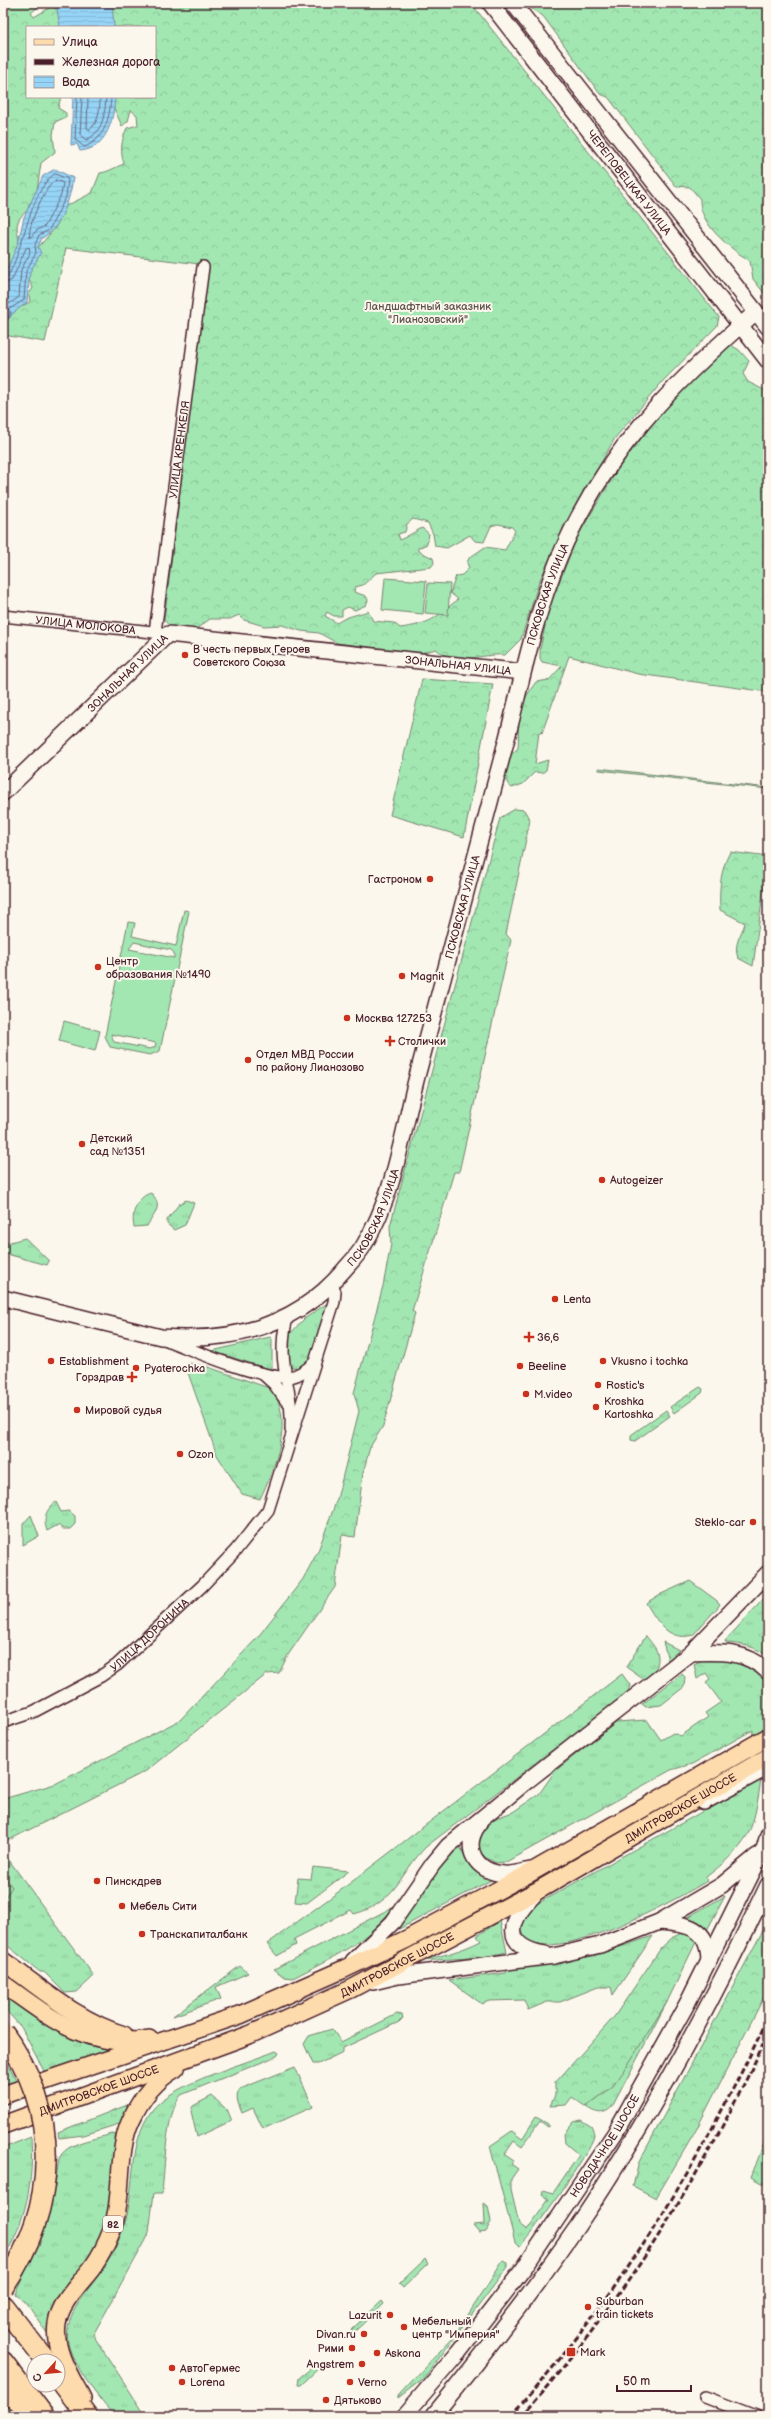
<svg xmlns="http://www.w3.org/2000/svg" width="771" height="2419" font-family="'Balsamiq Sans',sans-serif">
  <defs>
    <pattern id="grass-tufts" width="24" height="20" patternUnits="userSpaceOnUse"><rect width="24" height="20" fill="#a2e7b2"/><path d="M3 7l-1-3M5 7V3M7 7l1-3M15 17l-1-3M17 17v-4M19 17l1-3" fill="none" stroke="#8dc699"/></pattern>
    <pattern id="forest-crowns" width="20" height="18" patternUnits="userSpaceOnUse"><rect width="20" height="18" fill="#a2e7b2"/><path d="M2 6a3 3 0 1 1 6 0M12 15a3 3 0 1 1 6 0" fill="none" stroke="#8dc699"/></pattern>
    <pattern id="water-rules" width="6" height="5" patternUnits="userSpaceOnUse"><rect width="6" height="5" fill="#95d4f6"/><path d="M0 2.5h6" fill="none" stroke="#82b6d3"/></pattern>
  </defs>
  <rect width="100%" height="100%" fill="#fbf7ec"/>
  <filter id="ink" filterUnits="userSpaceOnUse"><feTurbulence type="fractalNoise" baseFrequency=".025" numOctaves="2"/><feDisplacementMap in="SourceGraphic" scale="8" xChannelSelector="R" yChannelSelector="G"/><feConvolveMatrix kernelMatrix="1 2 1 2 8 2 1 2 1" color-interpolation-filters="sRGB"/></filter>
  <g filter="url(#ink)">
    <path fill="url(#grass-tufts)" stroke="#76836e" d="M598,768L768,788V789L599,770Z
      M151,1193C164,1206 154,1214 147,1226L134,1227C131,1214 136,1197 151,1193Z
      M186,1200L194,1203L185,1225L174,1230L167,1224V1220L179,1204Z
      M25,1238L49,1261L47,1265L3,1253V1244Z
      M329,1302L311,1359L301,1368L291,1367L288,1363V1336L304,1319Z
      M270,1337L272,1339V1370L212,1351Z
      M188,1363L205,1366L269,1388C297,1416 274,1469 260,1499L242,1494L217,1455L187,1370Z
      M700,1387L703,1389L702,1393L674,1413L670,1407Z
      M666,1410L670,1416L635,1441L631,1440V1435Z
      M56,1502L61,1512L69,1511L75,1516V1524L70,1529H63L58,1525L47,1531C43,1519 45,1510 56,1502Z
      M31,1515L39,1536L23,1545V1524Z
      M690,1581L716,1600L720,1604L718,1607L693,1635C668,1642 657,1621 646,1603L659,1595Z
      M768,1594V1657C756,1646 742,1644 726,1643L725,1641Z
      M646,1636C658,1651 661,1654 655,1673L643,1679L626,1667Z
      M663,1642L679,1650L668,1660Z
      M734,1657L761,1673L768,1682L765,1686C768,1716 762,1808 748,1834C737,1852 722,1865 706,1877L707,1881C681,1897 531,1981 519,1927L528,1909L748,1786L753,1730L692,1764L671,1770L506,1862L496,1863L481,1855L477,1841L481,1826L490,1820L513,1812L539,1794L555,1771L617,1722L647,1720L661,1740L673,1733L681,1736L708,1717L705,1713L721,1702L706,1682L710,1679L706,1673L697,1679L694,1664L707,1658Z
      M622,1674L630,1685L628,1692L427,1846C398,1874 398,1902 354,1914L351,1910L294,1939L296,1945L277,1956L267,1944L341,1890Z
      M682,1674L685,1677L684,1687L661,1705L646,1707L642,1704Z
      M458,1842L469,1865L493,1879L399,1929V1922L410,1911L428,1882Z
      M3,1852L94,1976L77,1992L65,1993L44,1972H40L3,1942Z
      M313,1867L349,1871L307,1903L295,1902L298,1878L311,1879Z
      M725,1896L706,1932L684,1919Z
      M393,1907C369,1942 331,1958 293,1978L284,1977L274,1969Z
      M500,1921L507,1952L484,1957L420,1961C441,1956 461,1951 481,1941L477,1936Z
      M653,1936L613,1995L611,1987H598L560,2002H547L528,2010L524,2000L489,2001L482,2004L449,1980L506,1973L507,1968L593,1956Z
      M240,1966L248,1973L216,1987L221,1999L173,2016Z
      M3,1992L57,2029L87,2045L116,2051L45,2073L21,2027L3,2007Z
      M667,2002L612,2107C603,2116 595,2113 586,2107L613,2086Z
      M397,2014L402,2015L403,2018L399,2022L343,2048V2052L318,2064H313L304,2044L309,2036L332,2029L341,2042Z
      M276,2051L279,2053L277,2056L181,2095C165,2116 165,2166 162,2193H154L149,2232L146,2240L93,2335L146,2416H115C101,2403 71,2362 68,2343C63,2312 90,2290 105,2266C111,2257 116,2247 120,2237C138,2197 125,2144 153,2109C174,2083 244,2064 276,2051Z
      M3,2052L17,2082L3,2087Z
      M295,2067L313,2107L265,2128L262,2127L253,2108L242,2113C239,2105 234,2097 240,2089Z
      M212,2096L226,2109L231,2121L197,2137L191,2111L193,2106Z
      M135,2102L125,2122L84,2135L59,2138L58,2132Z
      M536,2117L548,2124V2127L540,2121L522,2147L514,2141L505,2154L514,2160L511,2164L518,2169L511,2179V2190L519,2224L527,2230L549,2199L543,2195L544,2190L553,2193L579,2155L565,2143L564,2134L574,2122L581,2120L592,2127C593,2130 594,2133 594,2136C591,2151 534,2232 521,2245L519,2246L515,2242L490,2146L512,2131L522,2139Z
      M112,2134L123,2136L111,2210L103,2234L88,2259L52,2309L47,2333L27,2304L15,2294C23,2273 36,2255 43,2234C52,2209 55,2184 59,2159C65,2142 97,2139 112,2134Z
      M31,2137C34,2182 26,2221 3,2259V2148Z
      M484,2203L488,2206L491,2222L486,2231L479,2232L473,2225L485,2224Z
      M425,2259L428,2264L403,2288L399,2284Z
      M503,2261L508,2263V2267L424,2378L398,2398V2396L455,2335Z
      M382,2301L384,2304L353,2333L351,2330Z
      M319,2362L322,2365L301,2385H298L299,2378Z
      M3,2401L16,2416H3Z"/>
    <path fill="url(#forest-crowns)" stroke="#76836e" fill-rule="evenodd" d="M3,3H37L38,7L31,13L34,17L51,7L59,10L63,27H27V97H61L58,108L66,113V117L55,122L53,135L55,152L41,163L36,197L29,204L28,210C0,230 39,245 4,272L3,293Z
      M97,3H471L719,317L717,326L663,381L615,438L562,532L539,582L521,639L505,655C482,653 455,667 436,649L419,654L337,643L319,633L301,631L282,625L264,626L244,620L239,615L230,619H210L196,629L173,630L164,620L208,265L66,248L45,342L3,335V303L20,307L30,302L29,294L33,288L28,278L36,250L55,228L66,206L92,193L100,173C109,172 115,167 124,164C120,152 121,140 127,128L138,125L137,115L131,110L128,121L122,126L112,104L113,97H155V27H93ZM413,519L428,523L433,534L435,546L447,548L470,535L475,541L484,542L491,526L498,524L512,527L515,531L505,550L485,547L469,558L467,563L469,568L462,575L456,576L450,593L458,599C435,619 430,624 400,628L394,623L373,621L368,611C357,615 346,616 337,623L325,616L327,612L334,616H342V610L348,607L355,610L366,605L368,600L366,596L354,592L355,587L363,585L376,573L431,567L434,563L433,558L418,551V548L427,544L429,534L422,528L400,540L398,534L405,532L407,524Z
      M529,3H768V298L753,279L750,261C731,249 699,225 700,199L690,187L676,186L608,97L600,94L543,16L533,10Z
      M731,345L739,350L749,361L743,374L748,382L768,392V692L638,674L569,656L542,733L539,732L535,764L548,760L546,770L542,773L535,772L523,784L512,788C502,781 506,770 507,759L518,748C519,738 518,729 518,720C518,708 529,691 536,682L549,680L562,666L542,662L540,658V649L549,608L577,537L618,469L664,408L725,348Z
      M422,679L493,684L464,837L390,815Z
      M515,809L524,810L530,820L506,934L511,940L459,1172H454L412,1311L415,1313L383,1426L370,1447L363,1473L355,1537L342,1535L335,1587L288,1655L279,1673L267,1674L146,1771L3,1843V1799L55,1784L180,1720L257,1638L303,1579L318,1551L337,1499L359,1411L354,1393L383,1286L391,1244L390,1226L500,818Z
      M730,852L768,857L753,966L738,958C733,944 741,936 745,923L720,910C719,890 720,870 730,852Z
      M3,1868L6,1879L12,1887L3,1901Z
      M768,1921L767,1991L695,2132L656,2198L633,2186L639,2162Z
      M685,1932L694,1937L696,1942L667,2002L624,2071L613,2086L586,2107L572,2097L566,2105L550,2106L555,2095V2083L614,2017L661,1948L673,1937Z
      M768,2133V2187L751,2177Z"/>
    <path fill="#a2e7b2" stroke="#76836e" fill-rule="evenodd" d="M385,578L426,581L423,614L382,610Z
      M428,583L450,584L448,615L425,613Z
      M184,910L189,911L160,1051L150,1055L110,1047L105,1036L128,922L135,923L132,936L176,946ZM134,942L171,950L174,953V958L129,949ZM111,1034L156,1043L155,1047L150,1049L114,1042Z
      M64,1021L100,1031L95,1051L59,1041Z"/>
    <path fill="url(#water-rules)" stroke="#778ca5" d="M56,3H112L114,27H60Z
      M73,97H115C114,119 107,149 80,151L77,144L71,145Z
      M55,169L73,178C70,198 62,228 42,238L38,247L41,253L30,272L27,302L10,316L3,318V279L18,243L24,217L43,176Z"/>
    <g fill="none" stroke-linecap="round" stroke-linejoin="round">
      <path stroke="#68677c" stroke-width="1" d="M77,97L75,139L84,147C105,140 110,117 111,97
        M82,97L80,135L86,140C103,133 105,113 106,97
        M88,97L87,128L89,130C99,123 100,108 100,97
        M56,180L63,183L61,195L45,226L37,230L30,238C26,228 46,184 56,180Z
        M3,279C19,277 28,188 55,174L68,179L66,197L49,230L39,235L35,245L36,253L26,271L24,300L3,313
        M3,284L12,280L26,248L29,247L30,253L21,270L19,297L3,308"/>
      <path stroke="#778ca5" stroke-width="3" d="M3,323L10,316V312"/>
      <defs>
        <g id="street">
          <path id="s1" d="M3,616L162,633"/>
          <path id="s2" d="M155,632L203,267"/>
          <path d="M287,1318C275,1363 294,1389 291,1430"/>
          <path d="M167,1340C194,1351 263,1380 290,1377C300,1375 307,1370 314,1363"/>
          <path d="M263,1374L274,1384L287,1402"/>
          <path id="s3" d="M3,1722L33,1712L101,1676L117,1665L202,1586L236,1550L268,1510L334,1302L335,1292L332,1284"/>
          <path d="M705,2397L755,2416"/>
        </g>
        <g id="secondary">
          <path id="s4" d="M490,3L768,361"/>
          <path d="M513,3L768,327"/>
          <path id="s5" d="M3,793L168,634L523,672"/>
          <path id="s6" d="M3,1298L161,1337C233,1343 297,1326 344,1270C351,1262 359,1254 364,1245C396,1193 403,1127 419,1069C448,960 477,851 506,742C522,680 534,618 559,558C602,455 672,384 756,312"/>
          <path d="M691,1653C720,1652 746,1650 768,1672"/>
          <path d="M704,1802L768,1767"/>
          <path d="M479,1824C461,1848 476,1872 504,1874C513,1875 523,1871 532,1870"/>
          <path d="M534,1895C509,1921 501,1946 545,1954"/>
          <path d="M659,1922C688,1924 708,1927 709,1960"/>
          <path d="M353,1961L393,1922L433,1864L448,1846L527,1781L691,1653L768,1573"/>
          <path d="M373,1982L398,1976L554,1956L600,1945L659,1922L722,1885L757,1856"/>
          <path id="s7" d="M404,2416L459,2352L524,2268L615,2133L688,2002L764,1849L768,1835"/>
          <path d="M433,2416C483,2355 532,2292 577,2227C650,2119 712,2003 768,1885"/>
        </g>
        <g id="primary">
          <path d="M3,1961C41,1988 79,2022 124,2035"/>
          <path d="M3,1984C49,2017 88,2050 149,2039"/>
          <path d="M3,2095L240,2015L342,1970L407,1939L528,1874L768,1737"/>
          <path id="s8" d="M3,2125L249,2035L351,1989L537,1891L768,1757"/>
          <path d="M82,2398C70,2376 53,2350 57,2324C60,2302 79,2285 92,2268C100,2257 107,2243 112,2230C124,2195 116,2152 131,2120C141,2098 155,2080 176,2068"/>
        </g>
        <path id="highway" d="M3,2306L46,2361
          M3,2362L44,2416
          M58,2377L87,2416
          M3,2389L29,2410"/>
      </defs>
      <use href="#street" stroke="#4a1f2b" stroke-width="14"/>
      <use href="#secondary" stroke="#4a1f2b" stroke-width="18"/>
      <use href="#primary" stroke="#4a1f2b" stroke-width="20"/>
      <use href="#highway" stroke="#4a1f2b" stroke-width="23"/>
      <use href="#street" stroke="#fbf7ec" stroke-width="11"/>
      <use href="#secondary" stroke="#fbf7ec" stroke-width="15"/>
      <use href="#primary" stroke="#fedbac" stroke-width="17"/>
      <use href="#highway" stroke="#fedbac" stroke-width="20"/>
      <path stroke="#4a1f2b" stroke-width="3" stroke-dasharray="6 3" stroke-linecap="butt" d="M510,2416C620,2298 699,2163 768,2018
        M521,2416C623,2304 705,2171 768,2034"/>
      <defs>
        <path id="highway-bridge" d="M3,2033C62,2112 58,2207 3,2287"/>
      </defs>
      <use href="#highway-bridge" stroke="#4a1f2b" stroke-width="23" stroke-linecap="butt"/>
      <use href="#highway-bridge" stroke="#fedbac" stroke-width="20"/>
    </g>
  </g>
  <g fill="#c8321e" stroke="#fbf7ec" stroke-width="1.5">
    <circle cx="185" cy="655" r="4"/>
    <circle cx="430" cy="879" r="4"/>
    <circle cx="98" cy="967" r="4"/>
    <circle cx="402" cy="976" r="4"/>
    <circle cx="347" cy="1018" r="4"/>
    <path d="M388 1035h4v4h4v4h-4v4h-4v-4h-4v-4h4z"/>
    <circle cx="248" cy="1060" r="4"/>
    <circle cx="82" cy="1144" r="4"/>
    <circle cx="602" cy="1180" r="4"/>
    <circle cx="555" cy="1299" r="4"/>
    <path d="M527 1331h4v4h4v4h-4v4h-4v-4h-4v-4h4z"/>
    <circle cx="51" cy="1361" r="4"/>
    <circle cx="603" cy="1361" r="4"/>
    <circle cx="520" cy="1366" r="4"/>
    <circle cx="136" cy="1368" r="4"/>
    <path d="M130 1371h4v4h4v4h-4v4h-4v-4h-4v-4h4z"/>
    <circle cx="598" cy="1385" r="4"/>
    <circle cx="526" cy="1394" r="4"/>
    <circle cx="596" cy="1407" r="4"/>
    <circle cx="77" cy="1410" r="4"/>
    <circle cx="180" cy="1454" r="4"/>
    <circle cx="753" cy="1522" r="4"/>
    <circle cx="97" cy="1881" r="4"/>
    <circle cx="122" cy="1906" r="4"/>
    <circle cx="142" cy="1934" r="4"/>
    <circle cx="588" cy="2307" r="4"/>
    <circle cx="390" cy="2315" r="4"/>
    <circle cx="404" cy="2327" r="4"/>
    <circle cx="364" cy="2334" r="4"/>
    <circle cx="352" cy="2348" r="4"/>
    <rect x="566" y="2347" width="10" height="10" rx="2"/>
    <circle cx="377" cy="2353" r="4"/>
    <circle cx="362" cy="2364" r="4"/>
    <circle cx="172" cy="2368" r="4"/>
    <circle cx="182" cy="2382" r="4"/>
    <circle cx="350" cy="2382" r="4"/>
    <circle cx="326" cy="2400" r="4"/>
  </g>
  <g text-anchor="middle" stroke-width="4" stroke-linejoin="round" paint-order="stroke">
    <rect fill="#fbf7ec" stroke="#7f6065" stroke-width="1" x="103" y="2216" width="20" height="16" rx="3"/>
    <g font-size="10" font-weight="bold" fill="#4a1f2b">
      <text x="113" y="2228">82</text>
    </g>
    <g font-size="11" fill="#4a1f2b" stroke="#fbf7ec">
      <text dy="4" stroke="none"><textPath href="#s4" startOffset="227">ЧЕРЕПОВЕЦКАЯ УЛИЦА</textPath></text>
      <text dy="4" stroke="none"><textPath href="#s2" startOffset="184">УЛИЦА КРЕНКЕЛЯ</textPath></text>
      <text dy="4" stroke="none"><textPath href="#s6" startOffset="1075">ПСКОВСКАЯ УЛИЦА</textPath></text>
      <text dy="4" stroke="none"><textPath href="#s1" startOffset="83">УЛИЦА МОЛОКОВА</textPath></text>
      <text dy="4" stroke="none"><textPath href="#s5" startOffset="521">ЗОНАЛЬНАЯ УЛИЦА</textPath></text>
      <text dy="4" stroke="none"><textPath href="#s5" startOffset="173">ЗОНАЛЬНАЯ УЛИЦА</textPath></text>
      <text dy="4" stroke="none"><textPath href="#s6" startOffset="751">ПСКОВСКАЯ УЛИЦА</textPath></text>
      <text dy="4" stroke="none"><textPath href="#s6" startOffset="427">ПСКОВСКАЯ УЛИЦА</textPath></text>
      <text dy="4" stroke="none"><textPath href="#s3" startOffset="172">УЛИЦА ДОРОНИНА</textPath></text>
      <text dy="4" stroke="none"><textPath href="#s8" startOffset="750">ДМИТРОВСКОЕ ШОССЕ</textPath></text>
      <text dy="4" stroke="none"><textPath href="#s8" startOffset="426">ДМИТРОВСКОЕ ШОССЕ</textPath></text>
      <text dy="4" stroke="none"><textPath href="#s8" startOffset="102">ДМИТРОВСКОЕ ШОССЕ</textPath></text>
      <text dy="4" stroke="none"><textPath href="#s7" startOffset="337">НОВОДАЧНОЕ ШОССЕ</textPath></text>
    </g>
    <g font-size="11" fill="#60514d" stroke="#fbf7ec">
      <text x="428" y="310">Ландшафтный заказник<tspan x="428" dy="13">"Лианозовский"</tspan></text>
    </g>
    <g font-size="11" fill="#4a1f2b" stroke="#fbf7ec" text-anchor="start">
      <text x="193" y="653">В честь первых Героев<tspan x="193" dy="13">Советского Союза</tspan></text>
      <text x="422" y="883" text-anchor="end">Гастроном</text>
      <text x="106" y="965">Центр<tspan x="106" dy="13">образования №1490</tspan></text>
      <text x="410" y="980">Magnit</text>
      <text x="355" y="1022">Москва 127253</text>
      <text x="398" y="1045">Столички</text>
      <text x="256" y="1058">Отдел МВД России<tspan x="256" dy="13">по району Лианозово</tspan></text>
      <text x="90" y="1142">Детский<tspan x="90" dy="13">сад №1351</tspan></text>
      <text x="610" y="1184">Autogeizer</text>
      <text x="563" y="1303">Lenta</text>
      <text x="537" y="1341">36,6</text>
      <text x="59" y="1365">Establishment</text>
      <text x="611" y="1365">Vkusno i tochka</text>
      <text x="528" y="1370">Beeline</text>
      <text x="144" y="1372">Pyaterochka</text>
      <text x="124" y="1381" text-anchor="end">Горздрав</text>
      <text x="606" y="1389">Rostic's</text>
      <text x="534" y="1398">M.video</text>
      <text x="604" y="1405">Kroshka<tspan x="604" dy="13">Kartoshka</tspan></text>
      <text x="85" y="1414">Мировой судья</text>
      <text x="188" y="1458">Ozon</text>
      <text x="745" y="1526" text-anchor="end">Steklo-car</text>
      <text x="105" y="1885">Пинскдрев</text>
      <text x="130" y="1910">Мебель Сити</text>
      <text x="150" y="1938">Транскапиталбанк</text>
      <text x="596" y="2305">Suburban<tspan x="596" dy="13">train tickets</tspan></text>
      <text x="382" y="2319" text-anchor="end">Lazurit</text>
      <text x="412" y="2325">Мебельный<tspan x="412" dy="13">центр "Империя"</tspan></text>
      <text x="356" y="2338" text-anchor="end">Divan.ru</text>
      <text x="344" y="2352" text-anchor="end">Рими</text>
      <text x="580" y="2356">Mark</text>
      <text x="385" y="2357">Askona</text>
      <text x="354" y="2368" text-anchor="end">Angstrem</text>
      <text x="180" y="2372">АвтоГермес</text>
      <text x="190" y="2386">Lorena</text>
      <text x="358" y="2386">Verno</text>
      <text x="334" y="2404">Дятьково</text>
    </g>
  </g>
  <rect width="771" height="2419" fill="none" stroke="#fbf7ec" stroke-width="16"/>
  <rect x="8" y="8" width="755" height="2403" fill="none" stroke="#4a1f2b" stroke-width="1.5" filter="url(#ink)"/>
  <rect x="26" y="26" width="130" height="72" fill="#fbf7ec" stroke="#b4a19f"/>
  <rect x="34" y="39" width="20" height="6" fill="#fedbac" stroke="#b4a19f"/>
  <text x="62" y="46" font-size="12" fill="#4a1f2b">Улица</text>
  <rect x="34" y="59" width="20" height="6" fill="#4a1f2b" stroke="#b4a19f"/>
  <text x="62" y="66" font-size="12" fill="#4a1f2b">Железная дорога</text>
  <rect x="34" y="76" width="20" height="12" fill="url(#water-rules)" stroke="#b4a19f"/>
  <text x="62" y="86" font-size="12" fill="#4a1f2b">Вода</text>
  <g transform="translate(46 2373) rotate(243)"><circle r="19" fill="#fbf7ec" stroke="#b4a19f"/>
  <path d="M0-3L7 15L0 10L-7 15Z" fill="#c8321e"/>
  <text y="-6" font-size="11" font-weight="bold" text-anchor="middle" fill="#4a1f2b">С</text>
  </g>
  <path d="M617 2385v6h74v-6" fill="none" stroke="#4a1f2b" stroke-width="2"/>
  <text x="623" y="2385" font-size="12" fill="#4a1f2b" stroke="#fbf7ec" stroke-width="3" paint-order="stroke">50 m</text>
</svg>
